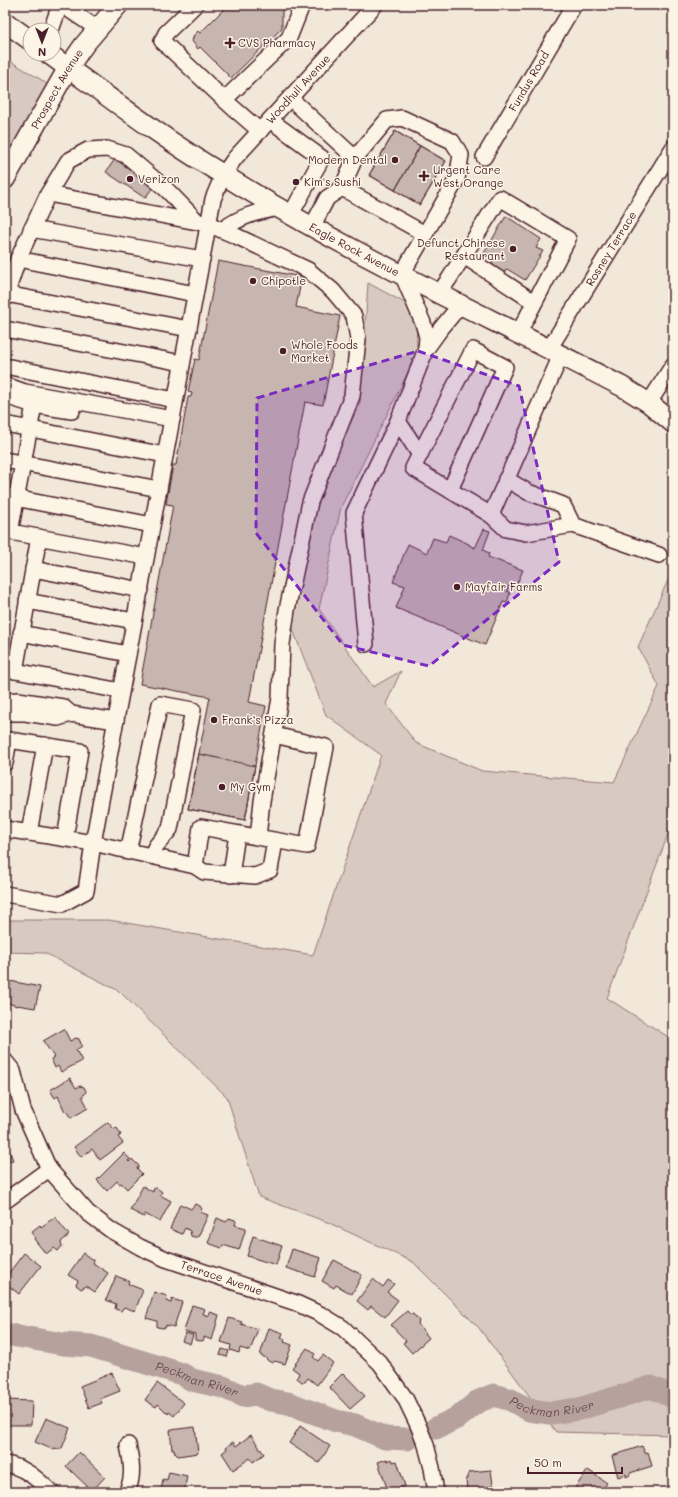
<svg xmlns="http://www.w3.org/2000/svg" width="678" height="1497" font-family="Mali,sans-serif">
  <rect width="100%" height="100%" fill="#f1e8da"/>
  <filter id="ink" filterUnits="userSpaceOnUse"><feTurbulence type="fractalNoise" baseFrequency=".025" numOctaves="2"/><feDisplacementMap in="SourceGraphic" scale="8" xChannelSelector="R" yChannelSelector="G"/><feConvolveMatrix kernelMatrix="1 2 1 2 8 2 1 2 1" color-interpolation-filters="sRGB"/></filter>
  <g filter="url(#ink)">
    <path fill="#d8cac0" stroke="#917476" d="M5,58L40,79L55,90L5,169Z
      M368,283L416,309L417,354L341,507L319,609L373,687L401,671L386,704L416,743L482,771L614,782L659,686L638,647L673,569V821L607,998L673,1040V1435L556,1432L479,1328L413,1262L327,1222L259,1197L227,1097L119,991L45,953L5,952V920H109L313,955L381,755L326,715L288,617L309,508L360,403Z"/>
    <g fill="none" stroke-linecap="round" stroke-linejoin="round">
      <g stroke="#b6a19c" stroke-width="23">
        <path id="s1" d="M5,1334L63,1344L91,1346L182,1374L192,1380L223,1387L243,1396L256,1394L270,1400L288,1403L336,1421L355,1425L385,1438L407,1439"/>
        <path id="s2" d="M436,1428L459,1417L477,1402L494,1395L511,1400L529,1410L550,1413L579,1409L651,1387L673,1397"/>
      </g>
    </g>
    <path fill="#c7b6af" stroke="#4a1f2b" d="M228,5H282V28L231,78L200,47L198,49L192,41L194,35L198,31L200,33Z
      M395,131L446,161L420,205L369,175Z
      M395,131L420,146L395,190L369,175Z
      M420,146L446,161L420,205L395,190Z
      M115,159L154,186L145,198L106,172Z
      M506,216L541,239L536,248L543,251L525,280L507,269L503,273L491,267L493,261L483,255Z
      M218,261L302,277L296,307L340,316L323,405L305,402L249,702L266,706L245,820L188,809L210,697L140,684L173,505L166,504L173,465H176L188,397H191L192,393L188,392L195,359L199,360Z
      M484,529L490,531L483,550L489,553L488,557L523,570L515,588L509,586L507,591L510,593L507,603L503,602L485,645L396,608L405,586L393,582L408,544L427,553L433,538L446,542L449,535L469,544V545L475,548Z
      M199,754L255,766L245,820L188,809Z
      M5,980L40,987L35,1008L17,1005V1006L5,1002Z
      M64,1029L70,1041L76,1038L79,1039L82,1046L76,1050L82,1061L61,1072L58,1066L55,1068L51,1059L54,1057L43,1041Z
      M70,1078L76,1088L80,1086L84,1087L86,1091L85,1094L82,1096L88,1108L71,1118L66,1111L65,1112L58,1096L55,1098L50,1090Z
      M108,1122L114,1129L117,1128L121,1135L118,1137L123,1143L100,1160L92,1149L81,1157L74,1147Z
      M5,1140L13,1160L5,1163Z
      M124,1153L130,1159L128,1161L129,1162L132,1159L139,1166L137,1168L142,1174L127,1189L121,1183L119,1184L117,1181L107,1191L97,1180Z
      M143,1186L153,1192L154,1188H157L162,1192L160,1195L171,1201L160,1222L145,1214L144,1217L130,1210Z
      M180,1204L191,1209L195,1204L200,1206L202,1209L200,1212L208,1215L198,1237H194L191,1236L190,1231L185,1228L182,1234L170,1229Z
      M55,1217L69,1235L61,1242L62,1246L58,1251L54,1248L46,1254L34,1239L35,1238L31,1232L40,1225L41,1227Z
      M217,1218L226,1222L229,1218L235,1220L236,1222L235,1225L246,1228L239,1250L223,1245L222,1248L208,1243Z
      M253,1236L282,1246L276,1265L247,1256Z
      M292,1249L321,1258L315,1277L286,1268Z
      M24,1253L41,1266L19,1294L5,1283V1278Z
      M83,1253L94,1261L93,1263L108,1273L95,1292L86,1286L81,1289L76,1285L78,1281L68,1275Z
      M334,1260L362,1275L352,1294L336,1285L334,1288L322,1281Z
      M116,1276L129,1281L128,1284L143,1290L135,1311L124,1307L121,1311L115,1309L116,1304L106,1300Z
      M373,1279L383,1287L388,1280L394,1284L387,1292L398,1300L385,1317L371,1306L368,1310L357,1301Z
      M154,1292L167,1296L166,1301L171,1303L172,1299L182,1302L174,1327L166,1325V1327L163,1328L157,1327V1321L146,1318Z
      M192,1305L205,1309L203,1314L209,1316L210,1312L219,1315L212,1340L204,1337V1340L201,1341L195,1340V1334L184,1331Z
      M407,1311L411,1315L413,1314L419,1321L418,1324L429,1338L412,1353L403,1343L406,1341L391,1325Z
      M229,1318L242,1322L241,1324L258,1329L250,1351L240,1348L239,1353L230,1350L231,1345L221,1342Z
      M269,1328L283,1333L281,1338L285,1339L284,1342L292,1345L285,1364L275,1361L272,1363L267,1360L266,1358L260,1355Z
      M185,1333L193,1335L190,1344L182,1341Z
      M307,1348L315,1354L313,1357L318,1361L323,1355L333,1363L317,1385L308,1378L305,1382H302L297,1378L299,1373L292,1368Z
      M222,1349L229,1351L227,1357L220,1355Z
      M112,1373L120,1391L100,1399L102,1403L89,1408L80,1386Z
      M343,1373L365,1396L350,1409L329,1387Z
      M157,1383L184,1403L174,1416L169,1412L168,1414L158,1404L156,1407L145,1400Z
      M5,1400L32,1401L31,1425H5Z
      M46,1418L70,1428L62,1448L58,1449L54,1448V1450L35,1442Z
      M300,1426L330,1446L319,1463L289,1443Z
      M195,1427L198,1453L178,1456L175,1453L174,1449H172L170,1430Z
      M251,1435L264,1454L253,1462L250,1458L233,1470L222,1453L227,1449L226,1447L233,1442L236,1446Z
      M642,1446L645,1453L648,1452L652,1466L630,1473V1475L626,1477V1474L618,1477L612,1456Z
      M79,1452L105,1477L92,1491L66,1466Z
      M387,1459L388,1461L392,1459L393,1462L397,1461L405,1486L388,1491L378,1462Z
      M491,1470L494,1492H467L466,1479H468V1475L470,1472Z
      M588,1470L607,1483L601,1492H572Z
      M169,1472L187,1476L184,1492H161L163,1479L167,1480Z
      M332,1490L353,1492H332Z"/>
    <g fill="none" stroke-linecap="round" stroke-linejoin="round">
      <defs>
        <g id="minor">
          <path d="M62,5L98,29"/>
          <path d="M195,5L166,33L162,41L231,106L260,131"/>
          <path d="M51,30L60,5"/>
          <path d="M290,98L355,158"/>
          <path d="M224,100L289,38L302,5"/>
          <path d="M270,120L322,158L291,214"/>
          <path id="s3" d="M484,157L574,5"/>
          <path d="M342,188L355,158L387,120L402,118L452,141L461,155L457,179L402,274L423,323L427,337L426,349"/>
          <path d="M48,194L208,224L236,236L308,270L333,291L354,316L358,339L352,396L310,502L287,610L282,644L280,698L262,801L258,837"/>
          <path d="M312,227L327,198L342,188L425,234"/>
          <path d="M31,229L202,259"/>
          <path d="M222,230C243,215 254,213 279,208"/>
          <path d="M464,256L534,302"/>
          <path d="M18,259L195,294"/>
          <path d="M439,293L449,279L500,198L568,239L518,334"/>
          <path d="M6,294L189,329"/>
          <path d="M5,299L18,259L48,194L68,161L88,150L107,149L126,155L166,189L198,222"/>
          <path d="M5,329L182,363"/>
          <path id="s4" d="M549,349L673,148"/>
          <path d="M5,366L175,400"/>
          <path d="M5,385L25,392L172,419"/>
          <path d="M5,396L34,405L72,411"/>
          <path d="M649,403L673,365"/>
          <path d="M5,424L165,455"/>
          <path d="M420,455L398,421L426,349L439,331L461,304"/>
          <path d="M5,460L159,489"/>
          <path d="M506,479L528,492L563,505L573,525"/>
          <path d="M450,490L505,367L473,350L413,468L491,515L561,355"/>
          <path d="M5,496L152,525"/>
          <path d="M491,515L506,529L526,533L573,525L659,555"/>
          <path d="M5,531L146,557"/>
          <path d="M10,532L34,405"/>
          <path d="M33,569L141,590"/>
          <path d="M27,601L134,621"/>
          <path d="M21,633L128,654"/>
          <path d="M366,644L354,513L398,421"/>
          <path d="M5,669L121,691"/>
          <path d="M15,671L39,537"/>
          <path d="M5,701L18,700L63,707L71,714"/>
          <path d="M5,713H25L58,718L71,714L116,721"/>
          <path d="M274,735L326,747L307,846L201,827L195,866L204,872L255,876L270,870L275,841"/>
          <path d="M5,763L9,740L80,751L65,838"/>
          <path d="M5,829L93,843L195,866"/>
          <path d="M29,833L45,745"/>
          <path d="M128,852L160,704L193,710L170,829L156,846L151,856"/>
          <path d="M231,875L237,834"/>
          <path id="s5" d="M5,894L62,904L86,891L93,843L213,199L223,175L235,158L375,5"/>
          <path id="s6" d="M5,1061L13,1071L23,1110L49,1169L88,1213L112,1231L140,1247L166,1259L296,1303L320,1314L343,1328L380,1363L405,1398L418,1425L426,1445L432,1468L436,1492"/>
          <path d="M5,1201L49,1169"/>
          <path d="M5,1464C25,1467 37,1479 51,1492"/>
          <path d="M126,1492C135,1479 131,1459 128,1445"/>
        </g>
        <g id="major">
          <path d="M5,22L30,40"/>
          <path id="s7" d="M49,54C106,95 162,138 222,174C350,254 489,317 623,387L649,403L673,423"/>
          <path id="s8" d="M5,179L68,68L84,45L118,5"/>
        </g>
      </defs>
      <use href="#minor" stroke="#4a1f2b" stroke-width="18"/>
      <use href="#major" stroke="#4a1f2b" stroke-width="22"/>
      <use href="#minor" stroke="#fcf5e5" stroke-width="15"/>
      <use href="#major" stroke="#fcf5e5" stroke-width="19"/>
    </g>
  </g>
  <path fill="#7b2cbf" fill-opacity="0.2" stroke="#7b2cbf" stroke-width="3" stroke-dasharray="8 5" stroke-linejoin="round" d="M418,351L519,386L559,562L429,666L343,645L256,533L257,398Z"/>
  <g fill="#4a1f2b" stroke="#fcf5e5" stroke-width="1.5">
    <path d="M228 37h4v4h4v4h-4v4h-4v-4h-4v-4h4z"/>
    <circle cx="395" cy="160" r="4"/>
    <path d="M422 170h4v4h4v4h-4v4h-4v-4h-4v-4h4z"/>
    <circle cx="130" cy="179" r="4"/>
    <circle cx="296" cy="182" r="4"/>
    <circle cx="513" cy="249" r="4"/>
    <circle cx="253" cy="281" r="4"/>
    <circle cx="283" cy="351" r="4"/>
    <circle cx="457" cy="587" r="4"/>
    <circle cx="214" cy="720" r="4"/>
    <circle cx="222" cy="787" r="4"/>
  </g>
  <g text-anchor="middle" stroke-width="3" stroke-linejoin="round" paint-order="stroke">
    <g font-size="11" fill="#4a1f2b" stroke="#fcf5e5" text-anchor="start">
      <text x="238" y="47">CVS Pharmacy</text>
      <text x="387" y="164" text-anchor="end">Modern Dental</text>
      <text x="433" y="174">Urgent Care<tspan x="433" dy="13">West Orange</tspan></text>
      <text x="138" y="183">Verizon</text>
      <text x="304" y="186">Kim's Sushi</text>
      <text x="505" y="247" text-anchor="end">Defunct Chinese<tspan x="505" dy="13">Restaurant</tspan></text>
      <text x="261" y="285">Chipotle</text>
      <text x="291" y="349">Whole Foods<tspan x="291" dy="13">Market</tspan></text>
      <text x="465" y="591">Mayfair Farms</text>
      <text x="222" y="724">Frank’s Pizza</text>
      <text x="230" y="791">My Gym</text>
    </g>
    <g font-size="11" fill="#4a1f2b" stroke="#fcf5e5">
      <text dy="4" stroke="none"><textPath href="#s3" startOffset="88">Fundus Road</textPath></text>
      <text dy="4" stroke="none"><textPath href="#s8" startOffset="104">Prospect Avenue</textPath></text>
      <text dy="4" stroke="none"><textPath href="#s5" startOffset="929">Woodhull Avenue</textPath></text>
      <text dy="4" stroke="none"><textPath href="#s7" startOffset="363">Eagle Rock Avenue</textPath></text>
      <text dy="4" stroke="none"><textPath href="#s4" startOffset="118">Rosney Terrace</textPath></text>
      <text dy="4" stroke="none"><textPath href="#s6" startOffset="326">Terrace Avenue</textPath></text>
    </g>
    <g font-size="12" font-style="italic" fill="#704c53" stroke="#fcf5e5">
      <text dy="4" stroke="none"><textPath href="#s1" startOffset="198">Peckman River</textPath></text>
      <text dy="4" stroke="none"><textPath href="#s2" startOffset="128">Peckman River</textPath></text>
    </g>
  </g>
  <rect width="678" height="1497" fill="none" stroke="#fcf5e5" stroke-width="20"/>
  <rect x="10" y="10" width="658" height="1477" fill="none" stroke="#4a1f2b" stroke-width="1.5" filter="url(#ink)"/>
  <g transform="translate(42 42) rotate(180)"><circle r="19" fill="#fcf5e5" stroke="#b59f9b"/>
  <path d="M0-3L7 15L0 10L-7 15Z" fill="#4a1f2b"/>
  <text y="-6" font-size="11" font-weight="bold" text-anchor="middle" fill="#4a1f2b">N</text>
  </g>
  <path d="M528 1467v6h94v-6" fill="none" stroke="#4a1f2b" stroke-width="2"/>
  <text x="534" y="1467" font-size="12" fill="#4a1f2b" stroke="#fcf5e5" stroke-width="3" paint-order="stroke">50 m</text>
</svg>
